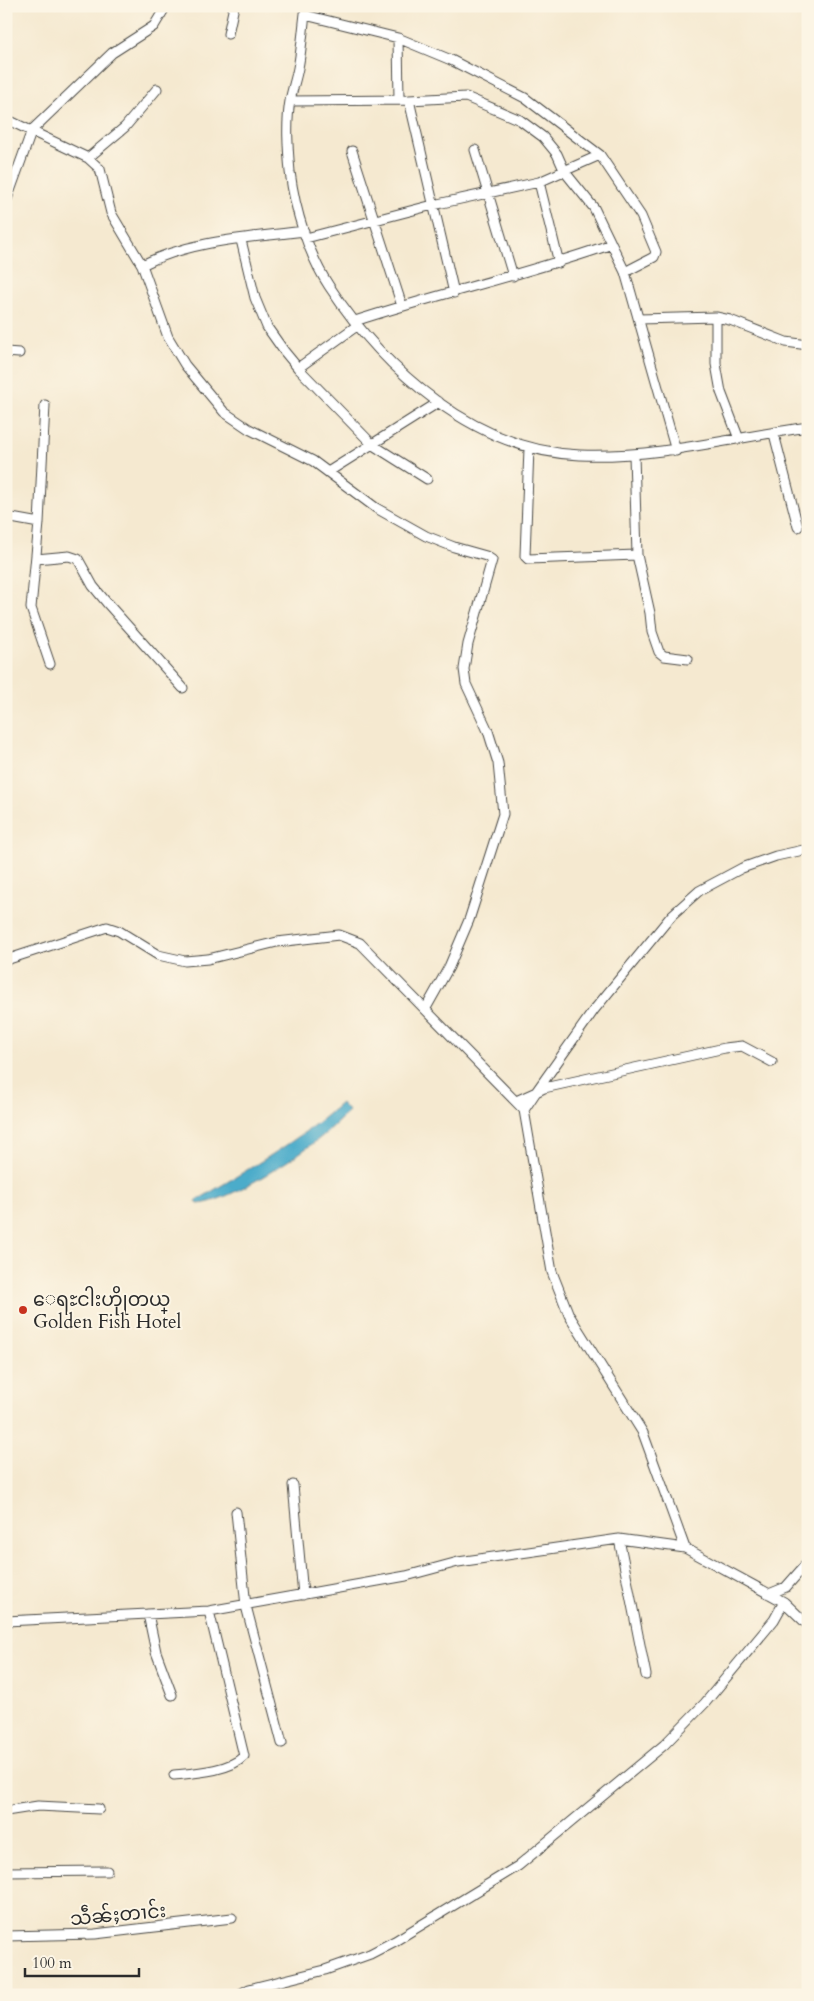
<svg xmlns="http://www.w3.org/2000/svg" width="814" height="2001" font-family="Cardo,'Noto Sans Myanmar',serif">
  <rect width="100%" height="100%" fill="#fcf5e5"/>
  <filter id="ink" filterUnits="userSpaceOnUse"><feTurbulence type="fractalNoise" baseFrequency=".02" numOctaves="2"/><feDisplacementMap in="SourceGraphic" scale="10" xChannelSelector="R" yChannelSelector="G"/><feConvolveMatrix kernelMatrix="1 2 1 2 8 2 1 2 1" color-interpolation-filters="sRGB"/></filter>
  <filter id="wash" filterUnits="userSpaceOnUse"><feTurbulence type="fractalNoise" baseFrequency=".0096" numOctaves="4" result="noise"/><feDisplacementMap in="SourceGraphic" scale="20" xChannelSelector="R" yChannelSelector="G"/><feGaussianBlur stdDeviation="1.12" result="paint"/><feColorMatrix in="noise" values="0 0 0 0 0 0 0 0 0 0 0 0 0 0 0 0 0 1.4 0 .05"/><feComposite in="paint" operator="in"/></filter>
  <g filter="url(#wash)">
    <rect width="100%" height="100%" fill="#f5e9d0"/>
    <path fill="#4bacca" stroke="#3b6c7a" d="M341,1103L349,1112C339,1120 330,1130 320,1138C296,1157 227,1203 198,1204L196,1201C246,1170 298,1142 341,1103Z"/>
  </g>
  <g filter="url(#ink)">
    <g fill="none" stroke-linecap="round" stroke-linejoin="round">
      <defs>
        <path id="minor" d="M306,6C303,27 302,48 298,68C296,79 292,90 290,101C286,124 288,149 290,172C295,210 308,254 329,286C384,370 475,451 580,455C658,458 731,438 808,427
          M305,15L398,38L451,60L525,98L600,155L641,216L656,252L654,257L625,272
          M228,34L234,6
          M398,38L399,100
          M409,100L454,293
          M290,101L409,100L466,97L520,120L543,137L557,154L565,172L594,208L625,272L676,451
          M6,119L88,158L100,169L111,213L142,265L168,337L185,365L224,412L249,429L313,461L376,508L426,536L454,547L486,556L492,560L468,644L464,669L466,684L488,731L498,763L503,814L469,920L449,967L426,1008
          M475,150L513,276
          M352,151L402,306
          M88,158L125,127L157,89
          M539,182L559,263
          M6,202L32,130L112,53L154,26L166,6
          M306,238L433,205L539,182L600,155
          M241,240L255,298L267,327L284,351L298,368L373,445L427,479
          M142,265C192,240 249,238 304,231
          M716,317V364L721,392L739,439
          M639,319L716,317L730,320L786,342L808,345
          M355,321C440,293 528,274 612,244
          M6,352L19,353
          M298,368L358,325
          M45,405L39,523L31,608L50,664
          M774,434L798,527
          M529,448L525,556L528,559L637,555
          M634,455L637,555L650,613L652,632L659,652L664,656L688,659
          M328,472L439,402
          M6,517L39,523
          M36,559L69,556L78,559L93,586L107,603L183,688
          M6,960L107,927L119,931L158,955L185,961L208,959L277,942L339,935L360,943L524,1110L552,1272L569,1315L643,1433L685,1548
          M516,1101L536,1092L594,1010L672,915L699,891L742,868L776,856L808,849
          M524,1110L536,1092L544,1088L725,1048L742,1046L772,1062
          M293,1485L303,1595
          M236,1512L246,1606L282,1743
          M619,1539L646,1675
          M769,1594L786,1587L808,1562
          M148,1614L156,1652L172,1695
          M6,1621L209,1611L406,1576L458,1562L619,1539L685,1548L784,1602L808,1625
          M174,1775C194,1773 230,1771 244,1756L209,1611
          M6,1811L38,1806L99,1809
          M6,1872L107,1871
          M6,1936L95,1934L232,1918
          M238,1995L249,1989L325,1970L370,1954L395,1941L518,1866L664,1745L705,1703L774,1620L784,1602"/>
      </defs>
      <use href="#minor" stroke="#494844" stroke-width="11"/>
      <use href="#minor" stroke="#fff" stroke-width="9"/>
    </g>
  </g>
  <circle fill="#c8321e" stroke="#fcf5e5" stroke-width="2" cx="23" cy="1310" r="5"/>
  <g text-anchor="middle" stroke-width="4" stroke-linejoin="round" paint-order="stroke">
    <g font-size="19" fill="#2b2b2b" stroke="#fcf5e5" text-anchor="start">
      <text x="33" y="1306">ေရႊငါးဟိုုတယ္<tspan x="33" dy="22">Golden Fish Hotel</tspan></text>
    </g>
    <g font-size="19" fill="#2b2b2b" stroke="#fcf5e5">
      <text transform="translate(118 1914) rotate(-5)" y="7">သဵၼ်ႈတၢင်း</text>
    </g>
  </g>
  <rect width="814" height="2001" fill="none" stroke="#fcf5e5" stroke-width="25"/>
  <path d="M25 1968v8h114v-8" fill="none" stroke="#2b2b2b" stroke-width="2.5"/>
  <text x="32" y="1968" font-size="15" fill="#2b2b2b" stroke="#fcf5e5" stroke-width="4" paint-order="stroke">100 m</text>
</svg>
